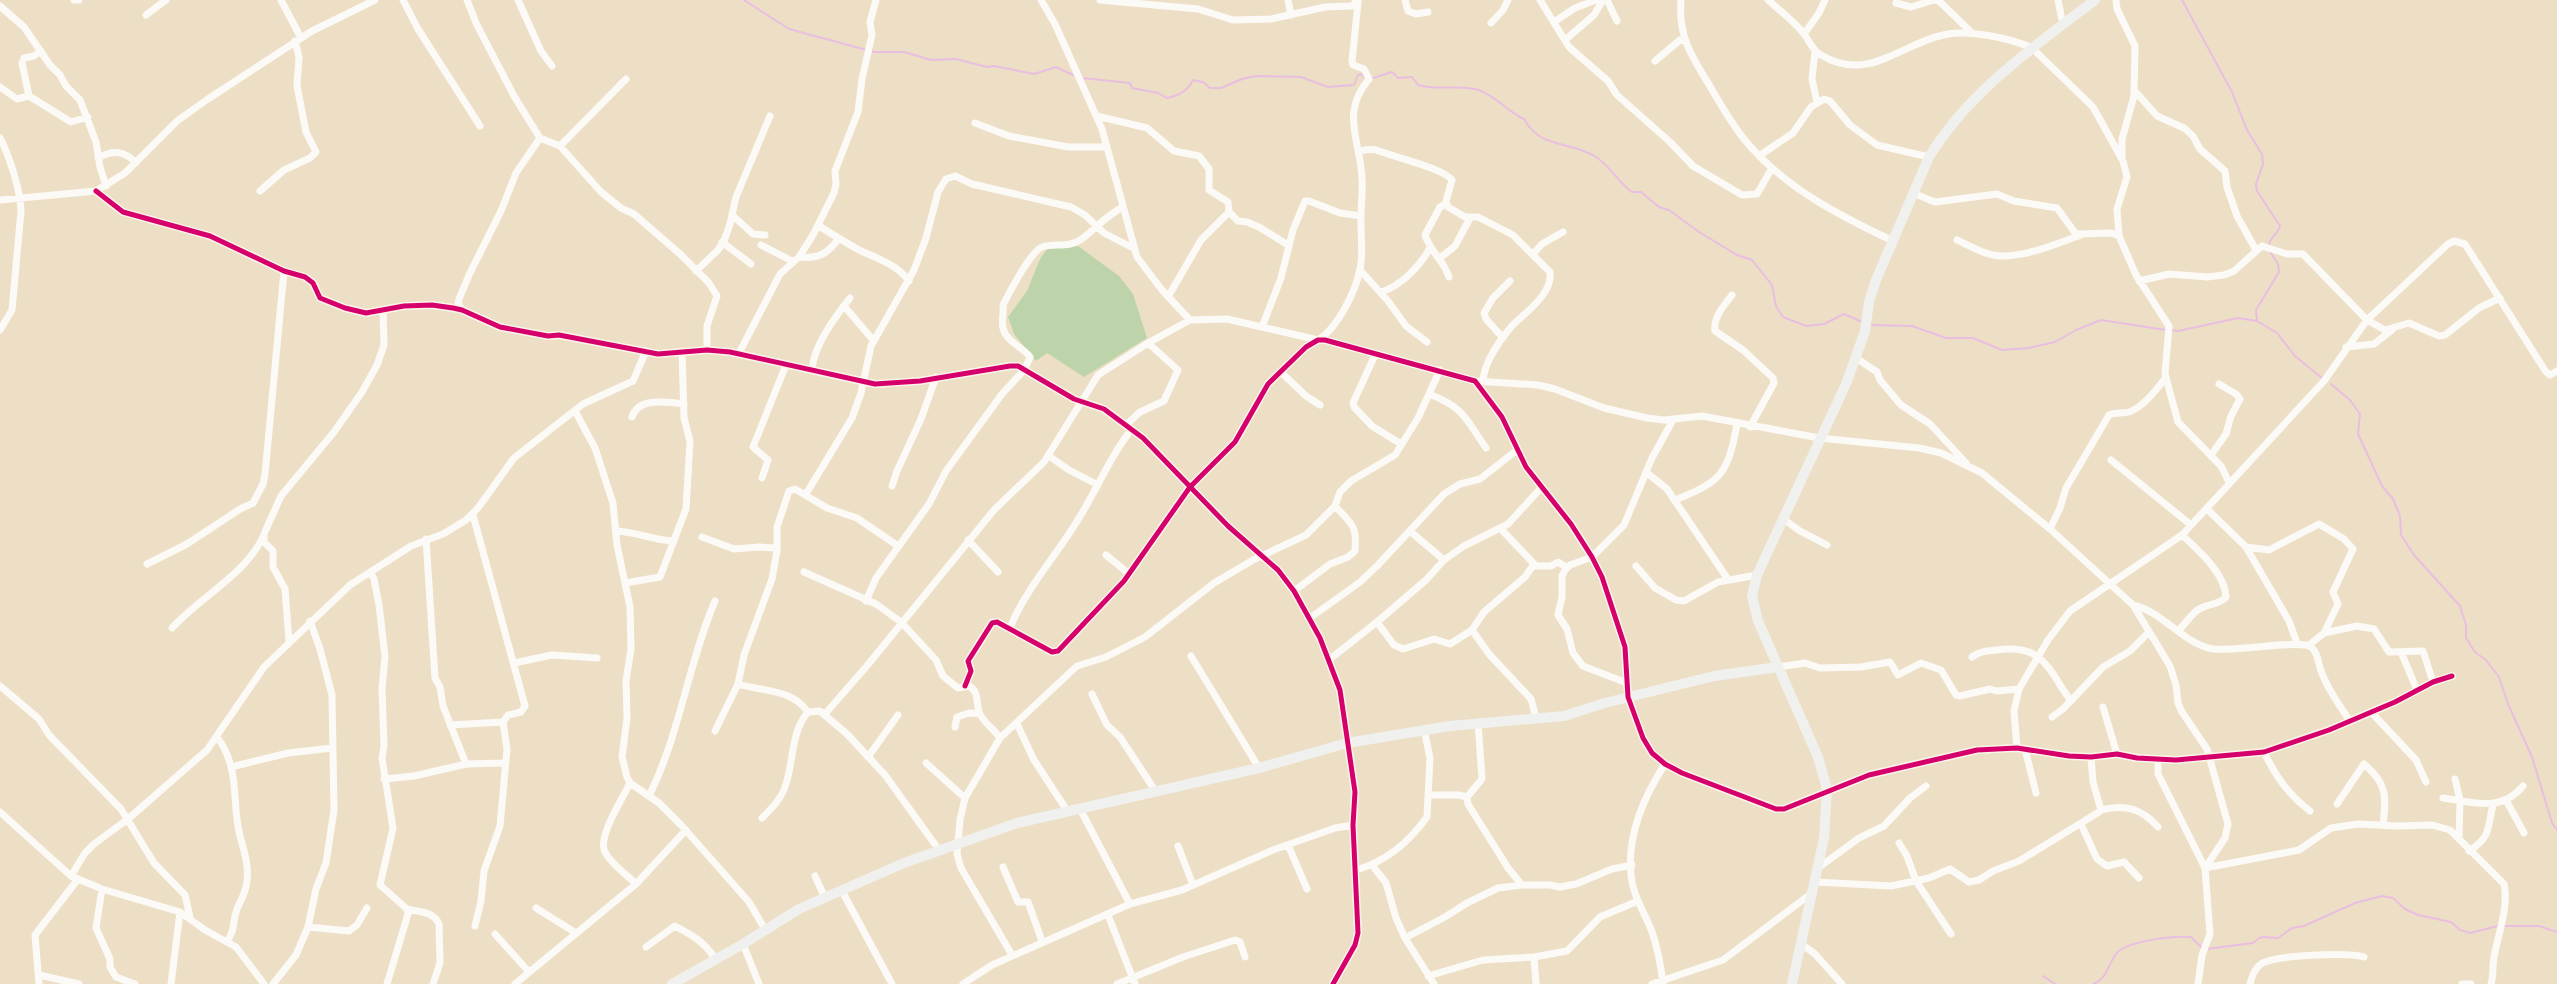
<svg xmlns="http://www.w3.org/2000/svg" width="2557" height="984" font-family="Cabin,sans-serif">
  <rect width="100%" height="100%" fill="#eddfc5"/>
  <path fill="#bdd4ab" d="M1078,246L1119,276L1133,294L1147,338L1084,377L1047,353L1036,361L1014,334L1008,317L1027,291L1040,259L1048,248Z"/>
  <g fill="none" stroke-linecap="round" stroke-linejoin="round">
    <path stroke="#e9bee0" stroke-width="2" d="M744,0L789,29L874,52H904L931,60L956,59L987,67L994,66L1034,74L1056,67L1073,75
      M2182,0L2232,92L2247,130L2262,154L2263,164L2256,184L2257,191L2280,226C2278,234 2270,237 2269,245
      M1082,78L1130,83L1132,88L1158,93L1167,98C1179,95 1187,92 1193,80L1203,82L1210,88H1221L1242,79L1256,76L1301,77L1328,87L1354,85L1358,75L1361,74L1366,79
      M1370,79L1392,72L1398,78L1412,77L1418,85C1439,91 1461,84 1479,90C1497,97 1508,112 1524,119C1541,150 1570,140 1596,157C1611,167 1619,183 1632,192H1641L1659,207L1669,210L1699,232L1737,255L1752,260L1772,285L1776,306L1783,317L1806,326L1824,324L1844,314L1860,321
      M2257,321L2256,310L2279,272L2278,264L2269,250
      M1872,325L1912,326L1946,338H1973L2002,350L2029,348L2055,342L2076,330L2101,320L2166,330
      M2170,330L2178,331L2238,318L2257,321L2277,333L2295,356L2322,378
      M2331,384L2350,400L2360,414L2358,434L2382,486L2393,499L2400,516L2401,535L2414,555L2460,606L2466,625V638L2475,652L2486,660L2499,677L2508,704L2532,757L2552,823L2557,830
      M2504,926H2539L2557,932
      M2206,949L2253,943L2259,938L2264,937L2278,938L2292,928L2304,926L2355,903L2382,896L2393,898L2405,909L2418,915L2451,922L2460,930L2470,933L2498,926
      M2043,976L2055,984
      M2093,984C2107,979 2108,965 2116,954C2127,940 2174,936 2191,937L2202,948"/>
    <path stroke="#fcfaf6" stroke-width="7" d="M74,0H79
      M281,0L301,38
      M403,0L418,29L480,126
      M467,0L476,23L514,96L540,138L560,146L601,192L621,208L634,214L680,254L709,283L717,296L707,326V350
      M518,0L541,51L552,66
      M1041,0L1055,24L1102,129L1137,257L1162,290L1190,320
      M1100,0L1198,9L1233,20L1271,19L1325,7L1352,6L1358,0
      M1288,0L1291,15
      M1405,0L1408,11L1416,14L1428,12
      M1540,0L1569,47L1608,81L1617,95L1670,142L1693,166L1742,195L1757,194L1772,168
      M1607,0L1617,21
      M1681,0C1678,37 1692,57 1711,88C1721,105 1731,123 1744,139C1783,187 1838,215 1893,241
      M1768,0C1780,11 1795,22 1804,34C1810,42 1812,50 1821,55C1868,83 1899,45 1943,35C1966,29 2011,38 2032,48L2093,107L2123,161L2127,177L2117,209L2119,236
      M2058,0L2063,25
      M2116,0L2117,9L2135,46L2134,96L2122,139V156
      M1896,3L1911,7L1934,0L1939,1L1971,32
      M0,6L24,27L50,65L60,75L66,86L80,100L96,142L100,167L106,186
      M146,15L166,0
      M1554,22L1575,8L1596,0
      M1491,23L1503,10L1508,0
      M1804,34L1819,13L1825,0
      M1565,40L1594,15L1603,0
      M1815,51L1812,79L1817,102
      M1655,61L1680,40L1685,41
      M0,87L17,99L29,96L71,122L88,117
      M2134,90L2157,116L2184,128L2193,136L2200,149L2225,171L2227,187L2237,216L2256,250
      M29,96L22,63L24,58L34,56L41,51
      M1097,116L1147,128L1174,151L1199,156L1209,169V190L1228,202L1229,212L1238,221L1247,222L1259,227L1288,245
      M975,123L1009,136L1068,147H1107
      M0,138C9,155 21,192 21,211L12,310L0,330
      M560,146L626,79
      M1359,151C1365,150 1373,148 1379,151C1394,157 1443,168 1452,180L1446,201L1448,207L1465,217H1478L1513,235L1550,272C1553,295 1524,313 1511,327C1499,341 1484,363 1483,381
      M1759,156L1793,133L1811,107L1824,99L1830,101L1850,125L1877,145L1929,157
      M98,158C113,150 124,150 136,163
      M96,191L123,212L210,236L284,271L305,277L313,283L320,298L345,308L366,313L404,306L432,305L453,308L462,310L500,327L548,336L559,335L658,354L707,350L730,352L875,384L920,381L1010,366H1018L1074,399L1104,409L1143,438L1228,526L1278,570L1294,591L1320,638L1340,690L1355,792L1353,825L1358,933L1355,945L1333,984
      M260,191L284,170L310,158L316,152L306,132L297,86L299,57L295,41
      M1915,194L1935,202L1997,194L2014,201L2057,208L2076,234L2112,233L2119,236L2136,275L2169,326L2165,374L2178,422L2221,466L2229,482
      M0,200L96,191L125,173L177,121L208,99L312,31L375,0
      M1446,204L1440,207L1425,235C1432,255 1442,257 1449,277
      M732,215L753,234L765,235
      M818,225C831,234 845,242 859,250C878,259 896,264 909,281
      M1957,240C1972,247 1988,257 2005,256C2031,255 2058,243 2081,235
      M722,242L751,264
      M761,245L792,261
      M1533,254L1542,244L1563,232
      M799,257C818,259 828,254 839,238
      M1440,258L1455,246L1470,218
      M1360,270L1388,301L1406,326L1427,342
      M696,271L718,250L724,241L730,224L736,197L770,116
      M2139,281L2169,274L2207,277L2224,275L2234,271L2262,246L2287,254H2303L2367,320L2385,330L2409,323L2439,336L2445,335L2479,308L2500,298
      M1381,292C1401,286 1420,266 1430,248
      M1732,295C1724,305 1713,318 1715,331L1743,350L1773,378L1774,383L1750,427
      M1168,297L1201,240L1229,212
      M844,306L874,341
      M462,310L458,303L459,299L469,275L501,211L516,173L540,138
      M1262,327L1281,278L1293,230L1305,201H1309L1340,213L1361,216
      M1503,338L1486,319L1484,313L1493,298L1510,281
      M2346,347L2374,344L2392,330
      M739,353L780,274L799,257L813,235L834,193L836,184L835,171L858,112L862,79L872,35L870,22L876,0
      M1375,355L1353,403L1354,407L1372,426L1401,444
      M1856,358L1877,372L1880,380L1901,405L1930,424L1966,463
      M812,368C815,344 835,317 850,298
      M1281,372L1306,396L1320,405
      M1475,381L1538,385L1555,389L1604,408L1647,418L1664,420L1702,416L1819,438L1919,448L1941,453L1982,473L2050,529L2133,605L2170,666L2176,685L2178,703L2182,712L2207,749L2228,824L2225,838L2205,868L2210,934L2202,955L2198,984
      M1429,394C1465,408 1465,418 1486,448
      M575,411L595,448L613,503L617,545L630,607L631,649L626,681L627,718L622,757L627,777L630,783L659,803L682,826L749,902L766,931
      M632,417C638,397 666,402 684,404
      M1126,425L1140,412L1164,401L1178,370L1148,343
      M2211,455L2226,434L2231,416L2240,399L2236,394L2219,384
      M1049,456L1069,470L1098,485
      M2111,460L2191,525
      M1646,472L1667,489L1727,578
      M762,478L768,460L753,447L786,365
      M892,486L897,471L921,419L936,377
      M806,494L852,418L861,393L871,346L914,270L926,238L938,192L946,179L955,176L972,184L1071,207L1085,215L1104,233L1133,248
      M1675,500C1721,482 1728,474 1737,424
      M2207,509L2246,547L2289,621L2297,643
      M473,515L525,706L521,712L508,715L503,722L507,749L500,826L484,871L481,901L475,926
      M1782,518L1800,531L1827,545
      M1500,528L1536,566H1551L1558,562L1567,568
      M2050,529L2060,508L2066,488L2109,415C2116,412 2122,414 2129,412C2142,408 2158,388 2166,377
      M617,531C636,532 653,540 673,541
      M1411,532L1444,560
      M702,537L734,549L759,547L776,548
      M426,539L435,678L440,687L443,706L466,764L505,763
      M968,540L998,572
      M2246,547L2269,550L2319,524L2344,539L2353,549L2333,592L2338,604L2324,633L2309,645
      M1106,555L1128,573
      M147,564L187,544L240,509L253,503L263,484L265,474L284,271
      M1636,566L1655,588L1676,600L1684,601L1718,582L1757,575
      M370,572L374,579L379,605L385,656L382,689L384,746L382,758L393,828L380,885L407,909L408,914L387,984
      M804,572L876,604L901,622L936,660L943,676L958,688L969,686C979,691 976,702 979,712C982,721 994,729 1000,738
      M625,583L660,577L686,509L690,441L684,418L682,351
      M1294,591L1330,564L1348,557L1355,551C1357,524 1352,525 1335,506
      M866,601L876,578L929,504L946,471L1002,394L1025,369L1030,357C1023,347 1006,342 1003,328C1001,323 1004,313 1003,305C1009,293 1031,251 1042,247C1054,243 1069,248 1080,240C1095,230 1105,216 1123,207
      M2133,605C2164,612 2183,644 2213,649C2234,652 2301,639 2311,647C2318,652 2318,663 2321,671C2328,689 2339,705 2350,721
      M1310,618L1360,582L1377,566L1444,494L1460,484L1480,479L1517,450
      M1377,622L1394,645L1403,649L1434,639L1450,644L1472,630L1484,612L1525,577L1534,564
      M172,628C201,596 244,576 263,537
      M1010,628C1026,588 1057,555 1079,518C1098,488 1110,456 1132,429
      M1472,630L1489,654L1531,699L1536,718
      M2179,630C2186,623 2191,614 2199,609C2207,604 2221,604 2226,597C2225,573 2198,550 2182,535
      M2324,633L2357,626L2374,629L2389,652L2423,651L2433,682
      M289,641L285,589L273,567V551L264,542V534L281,496L334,432L362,392L377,365L384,345L383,310
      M2401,652L2417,690
      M1191,656L1259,768
      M1972,657C1981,651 1986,651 1997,650C2044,643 2048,670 2071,701
      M1330,659L1377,622L1426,580L1444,560L1464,546L1508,524L1541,488
      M514,663L552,655L597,658
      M1778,667L1805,663L1820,668L1861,667L1890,662L1898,675L1921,663L1941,670L1956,695L1960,696L1990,689L1997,691L2019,689
      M1627,683L1583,666L1573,653L1567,629L1558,615L1562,597V576L1565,570L1570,565L1592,557L1624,525L1652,458L1673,420
      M738,684C763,692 791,688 808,712
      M0,686L39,719L49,735L121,809L154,863L185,895L190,917
      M965,686L971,671L968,661L992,623L997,622L1052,652L1058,651L1124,581L1190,487L1235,442L1268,384L1306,347L1318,340H1325L1475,381L1502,417L1526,467L1571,524L1592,557L1602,577L1625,647L1628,697L1643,738L1652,753L1665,764L1682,773L1776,809H1784L1869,775L1977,750L2017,748L2069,756L2091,757L2117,754L2137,758L2176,760L2264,752L2329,730L2395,702L2433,682L2452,676
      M1092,694L1107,725L1120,737L1156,792
      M2103,707L2117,754
      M2371,712L2416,760L2426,782
      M825,714L866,667L994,510L1044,462L1098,375L1148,343L1190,320L1227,319L1318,340C1337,329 1356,291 1360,269C1364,252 1360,233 1361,216C1361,203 1363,190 1362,178C1360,139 1340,113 1369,79L1364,69L1353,65L1352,61L1358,3
      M2052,717L2063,709L2103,667L2130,651L2149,632
      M1478,722L1482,779L1467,797L1468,804L1508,868L1522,885
      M1017,724L1034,760L1068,812
      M450,725L503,722
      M955,727L957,717L969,713L980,714
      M715,731L738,684L744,655L772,579L777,551V527L789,491L795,489L827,508L857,518L898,546
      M217,737C241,769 231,801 240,836C244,851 249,865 247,881C246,892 241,900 237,909C232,922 236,929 227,941
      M2017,748L2014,711L2019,689L2048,640L2070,611L2182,535L2324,381L2367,320L2448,244L2454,241L2465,244L2546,372L2550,375L2557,371
      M2025,749L2036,793
      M2264,752C2276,777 2288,794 2310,811
      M868,757L898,715
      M2158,759V774L2205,868L2299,850L2331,828L2358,824L2397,826L2432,825L2450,830L2504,884C2509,907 2498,935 2494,957C2492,967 2494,974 2491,984
      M926,763L965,798
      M231,767L288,753L332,748
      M384,779L414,776L466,764
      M2455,779L2460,800L2459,838
      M630,783C623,798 597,837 605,852C611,864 626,874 636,884
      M1430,795H1459L1467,797
      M649,796C680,734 688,664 715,601
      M2443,798C2473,802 2501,813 2523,786
      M2506,800L2524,833
      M2337,804L2364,764C2388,784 2386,797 2383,825
      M1080,809L1130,904
      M2101,810C2125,804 2141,808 2158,827
      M0,812L71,876L102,889L180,912L205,930L236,947L264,984
      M762,818C771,809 781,799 785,787C794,763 790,733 808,712L820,711L847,734L885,775L939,850
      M2081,824L2097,859L2107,866L2124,862L2139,878
      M1899,843L1907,856L1916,881L1951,934
      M1288,845L1307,889
      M1178,846L1193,885
      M2469,851C2492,836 2487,828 2493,805
      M1372,865L1386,883L1396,918L1405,938L1434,984
      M1003,867L1018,902H1028L1042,941
      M1818,868L1859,838L1884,826L1910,798L1926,786
      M1356,870C1385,862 1409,842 1427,817L1430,758L1424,729
      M71,876L85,853L94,844L128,819L207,750L264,667L350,585L411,546L443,534L466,520L478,508L514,458L583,404L633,381L646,351
      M815,876L825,898
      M1815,882L1891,886L1929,878L1950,869L1969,882L1979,880L1993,871L2019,861L2099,812L2101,810L2093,782L2091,757
      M102,889L96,928L110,959V967L116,977L135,984
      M842,891L892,984
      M536,908L576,933
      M407,909C418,912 434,911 439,924L440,963L433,984
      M1108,915L1135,984
      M308,927L349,931L357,925L367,908
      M495,934L529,972
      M1405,938L1445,917L1467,903L1498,888L1522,885H1550L1560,887L1576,884L1612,869L1632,865
      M743,944L759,984
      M1801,944L1814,953L1842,984
      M646,947L675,926C692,935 705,942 716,960
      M1012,955L961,868L957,854L960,820L965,798L1000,738L1077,666L1106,657L1145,637L1214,583L1253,560L1306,535L1335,506L1340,492L1351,481L1395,455L1418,418L1440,370
      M1534,957L1536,984
      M39,975L79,984
      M1428,976L1483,960L1534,957L1567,951L1600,917L1638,901
      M39,984L35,935L78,879
      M171,984L180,912
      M273,984L296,955L308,927L316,889L326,863L334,810L332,695L320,649L310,621
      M515,984L636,884L686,830
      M963,984L992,965L1130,904L1182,890L1273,850L1335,828L1353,825
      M1117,984L1183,957L1235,940L1240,942L1245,957
      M1652,984L1723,960L1812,893
      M1663,984C1661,966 1658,949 1652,932C1646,915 1635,900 1632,882C1625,841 1643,798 1665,764
      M2250,984C2252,977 2254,969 2261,964C2274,955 2348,952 2364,957
      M2462,984H2471"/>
    <path stroke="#f0f0ef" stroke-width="10" d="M672,984L743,944L799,909L904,863L1017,823L1259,768L1347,743L1450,726L1564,716L1605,703L1714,676L1778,667
      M1792,984L1824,838L1827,789L1818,757L1758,621L1752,596L1757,575L1846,384L1865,331L1869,302L1876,280L1929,157C1969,91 2035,46 2095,0"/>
    <defs>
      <path id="cycleway" d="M96,191L123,212L210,236L284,271L305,277L313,283L320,298L345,308L366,313L404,306L432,305L453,308L462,310L500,327L548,336L559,335L658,354L707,350L730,352L875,384L920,381L1010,366H1018L1074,399L1104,409L1143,438L1228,526L1278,570L1294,591L1320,638L1340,690L1355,792L1353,825L1358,933L1355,945L1333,984
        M965,686L971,671L968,661L992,623L997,622L1052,652L1058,651L1124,581L1190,487L1235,442L1268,384L1306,347L1318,340H1325L1475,381L1502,417L1526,467L1571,524L1592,557L1602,577L1625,647L1628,697L1643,738L1652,753L1665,764L1682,773L1776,809H1784L1869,775L1977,750L2017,748L2069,756L2091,757L2117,754L2137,758L2176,760L2264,752L2329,730L2395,702L2433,682L2452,676"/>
    </defs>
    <use href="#cycleway" stroke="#fbf5e9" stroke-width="8"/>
    <use href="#cycleway" stroke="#d6006c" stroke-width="5"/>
  </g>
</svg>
